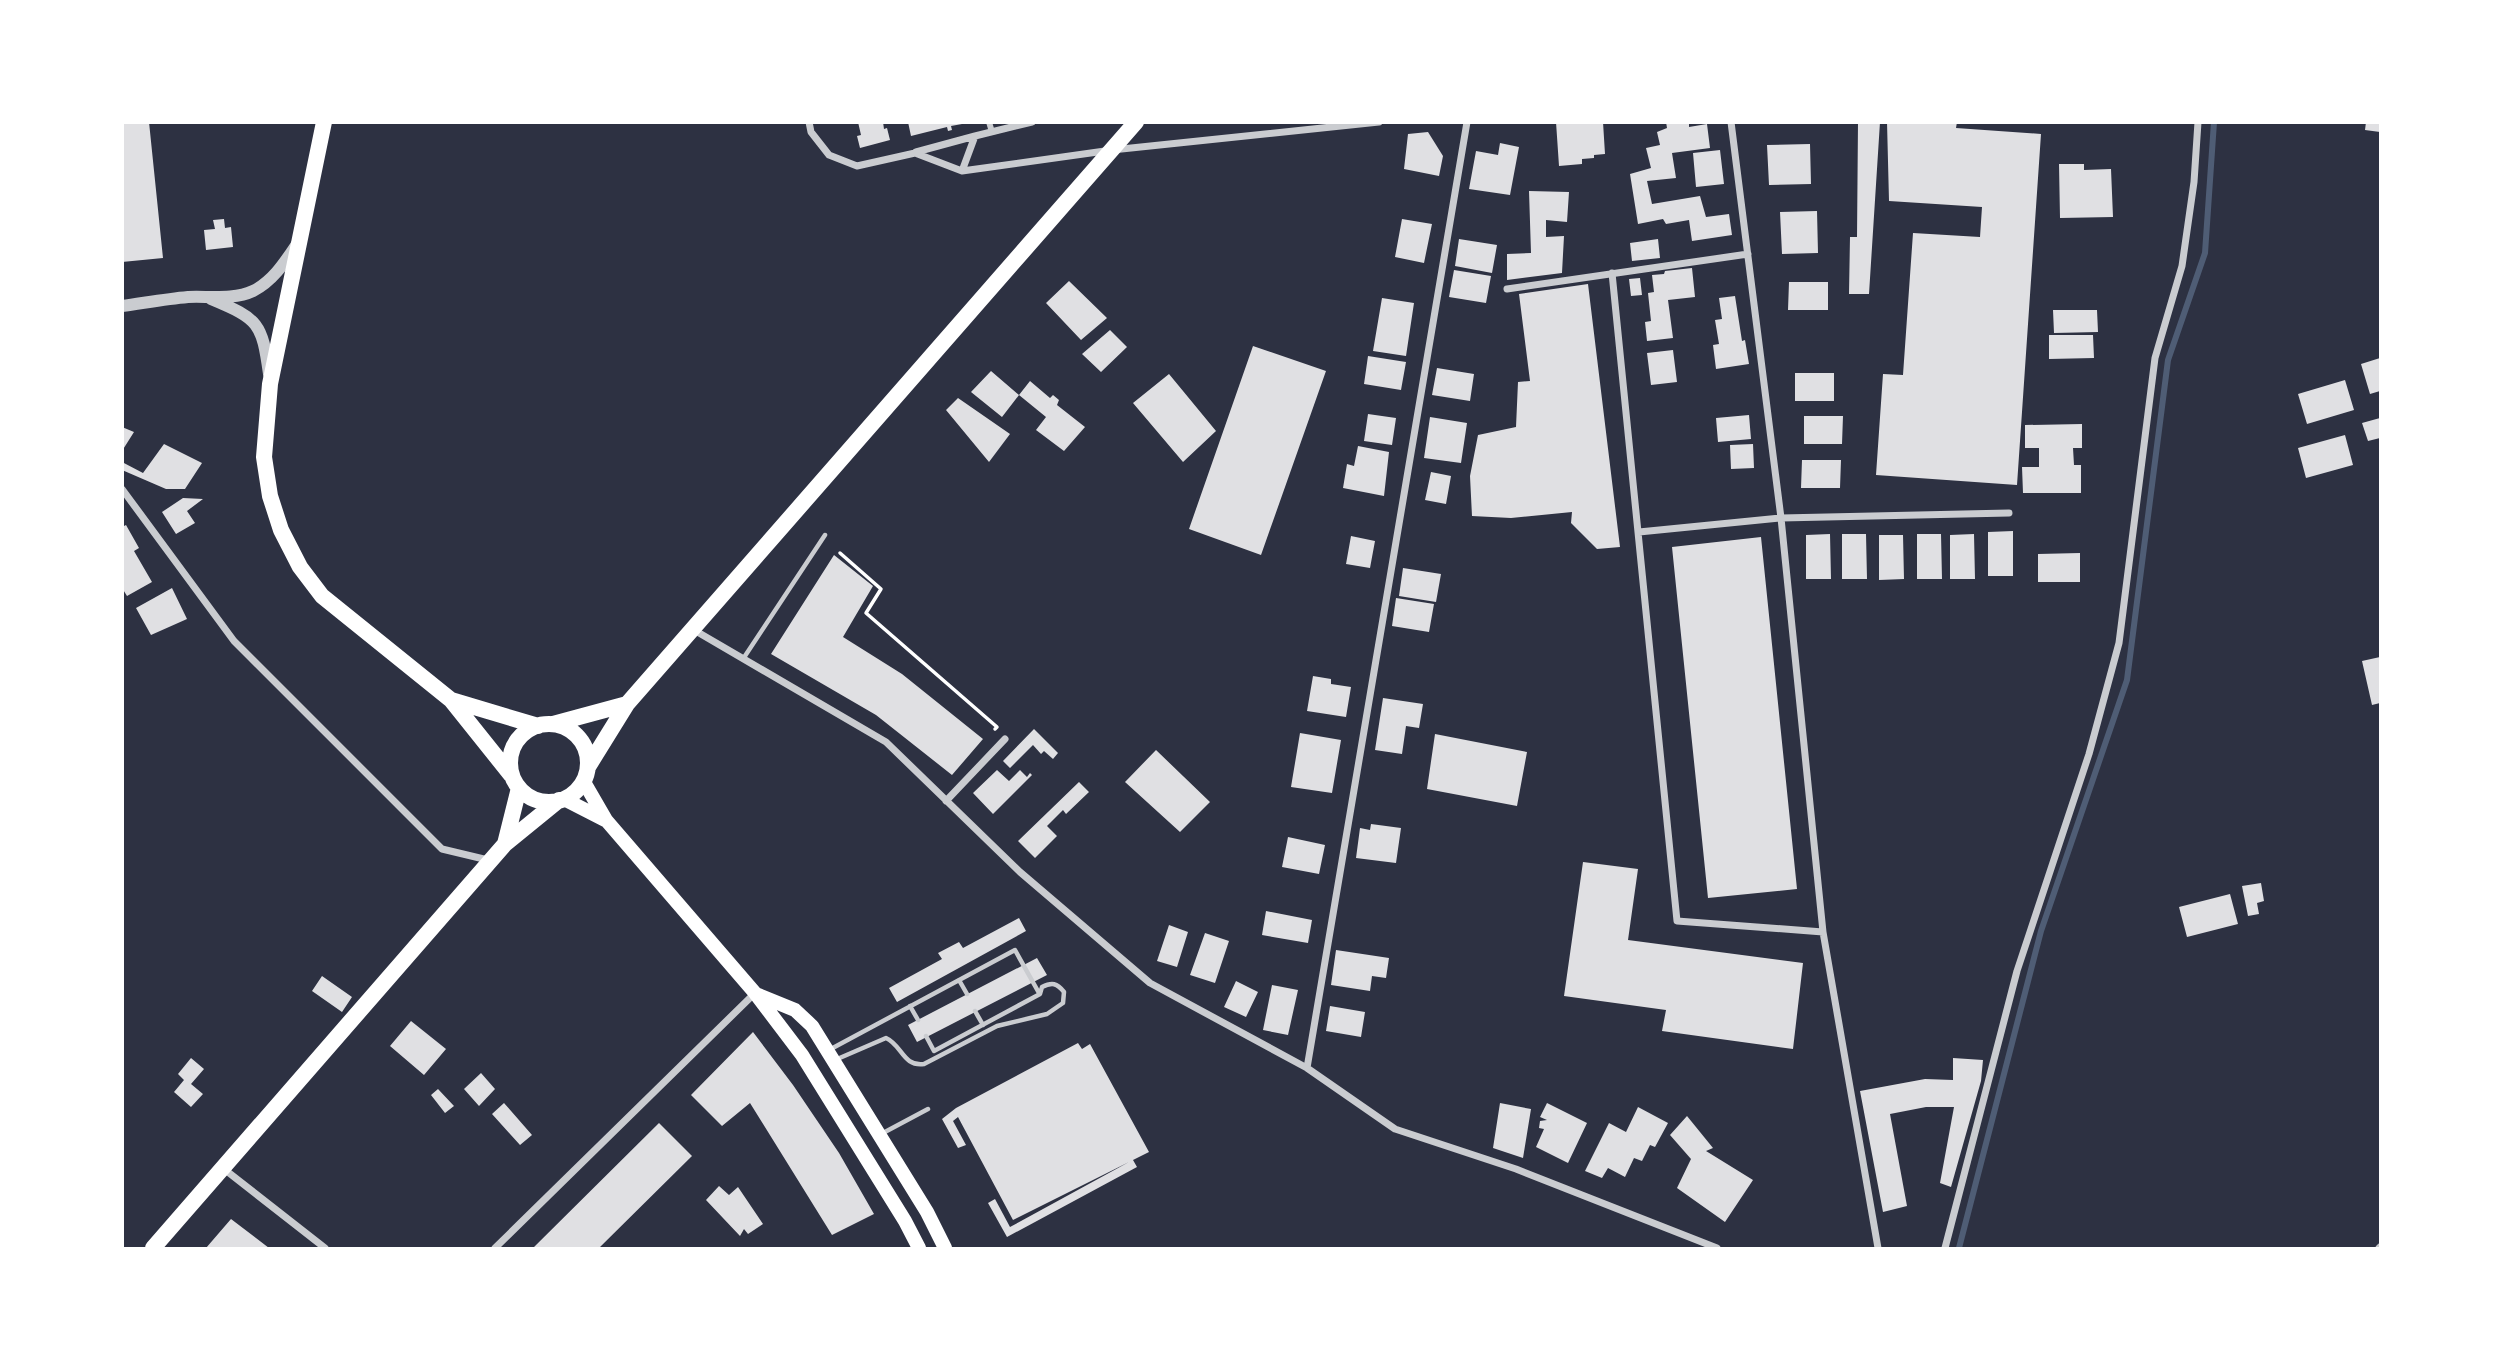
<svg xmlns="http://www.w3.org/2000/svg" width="2503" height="1371" font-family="Ubuntu,sans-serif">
  <rect width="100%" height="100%" fill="#2d3142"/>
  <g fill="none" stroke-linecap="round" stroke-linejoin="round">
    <path stroke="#4f5d75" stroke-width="6" d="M1959,1248L2041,931L2127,680L2168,360L2205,253L2214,122"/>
  </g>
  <path fill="#e0e0e3" d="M122,122H149L163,258L122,262Z
    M858,122H883L884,129L887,128L890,140L860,148L857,136L861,135Z
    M908,122H962V124L951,126L952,130L948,131L947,127L911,136Z
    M1556,122H1603L1605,154L1594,155V158L1582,159V164L1559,166Z
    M1666,122H1689V127L1707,124L1710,148L1672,153L1676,178L1647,181L1652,204L1700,196L1706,217L1729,214L1732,235L1692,241L1689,220L1666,224L1663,219L1638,224L1630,174L1651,168L1646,148L1660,145L1657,132L1667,128Z
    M1858,122H1880L1869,294H1849L1850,237H1857Z
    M1887,122H1957L1956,128L2041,134L2017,485L1876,475L1883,374L1903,375L1913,233L1980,237L1982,207L1889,201Z
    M2366,122H2380V132L2365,130Z
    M1428,132L1443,156L1439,176L1404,169L1408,134Z
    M1500,143L1519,147L1510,195L1469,189L1476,151L1498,155Z
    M1810,144L1811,184L1769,185L1767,145Z
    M1720,150L1724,184L1696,187L1693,153Z
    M2059,164H2084V170L2111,169L2113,217L2060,218Z
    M1529,191L1569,192L1567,222L1546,220V237L1564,236L1562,273L1507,280V254L1531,253Z
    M1817,211L1818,253L1782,254L1780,212Z
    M224,219L225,228L231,227L233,247L206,250L204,230L215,229L213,220Z
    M1402,219L1432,224L1424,263L1395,257Z
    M1459,239L1497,245L1492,273L1455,266Z
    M1658,239L1660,258L1632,261L1630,243Z
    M1692,268L1695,297L1668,300L1673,338L1647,341L1645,322L1651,321L1648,293L1654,292L1652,275L1664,274L1665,271Z
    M1454,270L1491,276L1486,303L1449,297Z
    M1640,278L1642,295L1631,296L1629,279Z
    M1069,281L1107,318L1081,340L1046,303Z
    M1789,282H1828V310H1788Z
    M1588,284L1620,547L1597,549L1571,523L1572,512L1511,518L1472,516L1470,476L1478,435L1516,427L1518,382L1530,381L1519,294Z
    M1735,296L1742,341L1745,340L1749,364L1716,369L1713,345L1719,344L1715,320L1722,319L1719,298Z
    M1382,298L1414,303L1406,356L1373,351Z
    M2053,310H2097L2098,332L2054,333Z
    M1110,330L1127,347L1101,372L1082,354Z
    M2049,335H2093L2094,358L2049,359Z
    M1253,346L1326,371L1261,555L1189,529Z
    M1673,350L1677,382L1651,385L1647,353Z
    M1368,356L1406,362L1401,390L1364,384Z
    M2380,358V391L2370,394L2361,364Z
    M1437,368L1474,374L1470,401L1432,395Z
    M991,371L1019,395L1030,381L1050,398L1053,395L1059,400L1057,405L1085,427L1064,451L1036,430L1046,417L1019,395L1002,417L971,392Z
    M1795,373H1834V401H1795Z
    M1169,374L1216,431L1183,462L1133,403Z
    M2345,380L2354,410L2307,424L2298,394Z
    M958,398L1010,434L989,462L946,410Z
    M1368,414L1396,418L1392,445L1364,441Z
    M1749,415L1751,439L1718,442L1716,418Z
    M1804,416H1843L1842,444H1804Z
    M1430,417L1467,423L1461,463L1424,458Z
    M2380,418V438L2368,441L2362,423Z
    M2082,424V448H2073L2074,465H2081V493H2023L2022,467H2039V448H2025V425Z
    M122,427L134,432L122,451Z
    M2345,435L2353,465L2306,478L2298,448Z
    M164,444L202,463L185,489H166L122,470V462L143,473Z
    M1753,444L1754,468L1731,469L1730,445Z
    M1358,446L1389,452L1384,496L1343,488L1347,464L1354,466Z
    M1802,460H1841L1840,488H1801Z
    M1431,472L1451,476L1446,504L1425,500Z
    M183,498L203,499L187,511L195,523L176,534L162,512Z
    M126,525L139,548L134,551L152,582L127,596L122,588V527Z
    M2013,531V576H1988V532Z
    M1830,534L1831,579H1806V535Z
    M1842,534H1866L1867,579H1842Z
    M1917,534H1941L1942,579H1917Z
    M1974,534L1975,579H1950V535Z
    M1879,535H1903L1904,579L1879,580Z
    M1351,536L1375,541L1370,568L1346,564Z
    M1761,537L1797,889L1708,898L1672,547Z
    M2080,553V582H2038V554Z
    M834,555L873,586L843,637L902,674L983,739L952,775L876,715L771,654Z
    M1403,568L1441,574L1436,602L1399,596Z
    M172,588L187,619L151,635L136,608Z
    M1396,598L1434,604L1429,632L1392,626Z
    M2380,657V703L2372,705L2362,661Z
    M1313,676L1331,679V684L1351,687L1346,717L1307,711Z
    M1383,698L1423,704L1419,728L1406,726L1402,754L1375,750Z
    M1034,729L1058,753L1053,759L1044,751L1041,754L1033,745L1010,768L1003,761Z
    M1300,733L1341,740L1332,793L1291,787Z
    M1435,734L1527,752L1517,806L1427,789Z
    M1156,750L1210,802L1180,832L1125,782Z
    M997,770L1009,781L1020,770L1027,777L1030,773L1032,775L993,814L973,793Z
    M1079,782L1089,792L1066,814L1063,810L1047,826L1057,836L1035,858L1018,841Z
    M1371,824L1401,828L1396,863L1356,858L1360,828L1370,830Z
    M1288,837L1325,845L1319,874L1282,867Z
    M1583,862L1638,869L1628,940L1803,963L1793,1049L1662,1031L1666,1010L1564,996Z
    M2261,883L2264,901L2257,903L2259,914L2248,916L2242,886Z
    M2230,894L2238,924L2187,937L2179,907Z
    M1266,911L1312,920L1308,943L1262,935Z
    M1019,918L1026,931L897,1002L889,988L942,959L938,953L959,942L963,948Z
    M1169,925L1188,932L1177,967L1157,961Z
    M1205,933L1229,941L1215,983L1190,975Z
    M1336,950L1389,958L1386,978L1372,976L1370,991L1331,985Z
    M1037,958L1047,975L917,1042L908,1025Z
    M322,976L352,997L342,1012L312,991Z
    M1236,981L1258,992L1246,1017L1224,1007Z
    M1272,985L1298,990L1288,1035L1263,1030Z
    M1330,1006L1365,1012L1361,1037L1326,1031Z
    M411,1021L446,1049L424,1075L390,1046Z
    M753,1032L793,1085L839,1153L874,1214L832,1235L750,1103L722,1126L691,1095Z
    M1078,1043L1082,1049L1090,1044L1149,1152L1133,1160L1137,1167L1007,1237L988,1203L995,1199L1010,1227L1129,1162L1013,1220L958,1117L953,1121L966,1145L958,1148L942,1119L956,1108Z
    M191,1058L204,1069L191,1084L203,1094L191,1107L174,1092L184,1080L178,1074Z
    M1953,1058L1983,1060L1981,1081L1951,1187L1940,1183L1954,1107H1926L1890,1114L1907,1206L1883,1212L1860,1091L1925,1079L1953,1080Z
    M481,1073L495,1089L479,1106L464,1089Z
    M438,1089L454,1106L445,1113L431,1095Z
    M504,1103L532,1135L520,1145L492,1114Z
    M1500,1103L1531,1109L1523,1158L1493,1148Z
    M1547,1103L1587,1123L1568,1163L1536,1147L1544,1129L1539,1128L1540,1121L1547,1120L1540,1117Z
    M1638,1107L1668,1123L1655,1147L1650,1145L1642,1161L1634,1158L1625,1177L1608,1168L1602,1178L1585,1171L1609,1123L1626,1132Z
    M1687,1116L1713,1148L1706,1151L1753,1180L1725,1222L1677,1188L1691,1159L1670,1135Z
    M659,1123L692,1156L599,1248H533Z
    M719,1186L729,1195L738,1187L763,1224L748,1234L744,1229L740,1236L706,1200Z
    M231,1219L269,1248H206Z"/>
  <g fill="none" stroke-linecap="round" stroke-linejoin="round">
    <path stroke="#fff" stroke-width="3.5" d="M840,553L881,589L866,613L997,727L995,729"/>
    <path stroke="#caccd0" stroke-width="4.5" d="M743,659L825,535
      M959,980L967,994
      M910,1006L918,1020
      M975,1011L983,1025
      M829,1050L1015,950L1039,993
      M835,1060L886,1038C902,1045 903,1067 924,1064L997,1026L1047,1014L1063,1003L1064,992C1057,983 1052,982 1042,987L1040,994L934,1051L926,1036
      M883,1133L928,1109"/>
    <path stroke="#caccd0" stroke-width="6" d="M989,122L992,132"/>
    <path stroke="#caccd0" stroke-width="7" d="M809,122L811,132L829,155L857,166L915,153L962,171L1112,150L1379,122
      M1731,122L1781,518L1823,932L1878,1248
      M916,152L975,136
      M962,171L975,136L1032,122
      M1612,273L1677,921L1823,932
      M1507,289L1748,254
      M122,489L234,641L442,849L488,860
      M1639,532L1781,518L2009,513
      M694,630L886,742L1020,872L1150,983L1307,1068L1395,1129L1516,1169L1717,1248
      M946,801L1005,739
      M1307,1068L1467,122
      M224,1169L325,1248
      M495,1248L755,993
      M1945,1248L2017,971L2089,754L2119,643L2155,358L2182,266L2194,182L2198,122
      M2379,1248L2380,1247"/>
    <path stroke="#caccd0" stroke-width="12" d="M211,299C259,319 262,323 269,374
      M122,306C144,303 166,299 188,297C208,296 234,300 253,291C273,281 285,262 297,244"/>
    <path stroke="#fff" stroke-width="14" d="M584,782L606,820L755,993L802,1055L905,1221L919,1248
      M564,799L605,820
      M756,994L795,1010L812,1026L927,1212L945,1248"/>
    <path stroke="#fff" stroke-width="16" d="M324,122L270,384L264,457L270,496L281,530L300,567L322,596L451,700L511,775
      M451,700L538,726
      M553,724L627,704
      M510 763a39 39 0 1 1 78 0a39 39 0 1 1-78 0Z
      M588,767L627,704L1136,122
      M505,844L519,788
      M153,1248L505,844L559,800"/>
  </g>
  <rect width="2503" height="1371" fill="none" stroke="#ffffff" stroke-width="248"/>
</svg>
